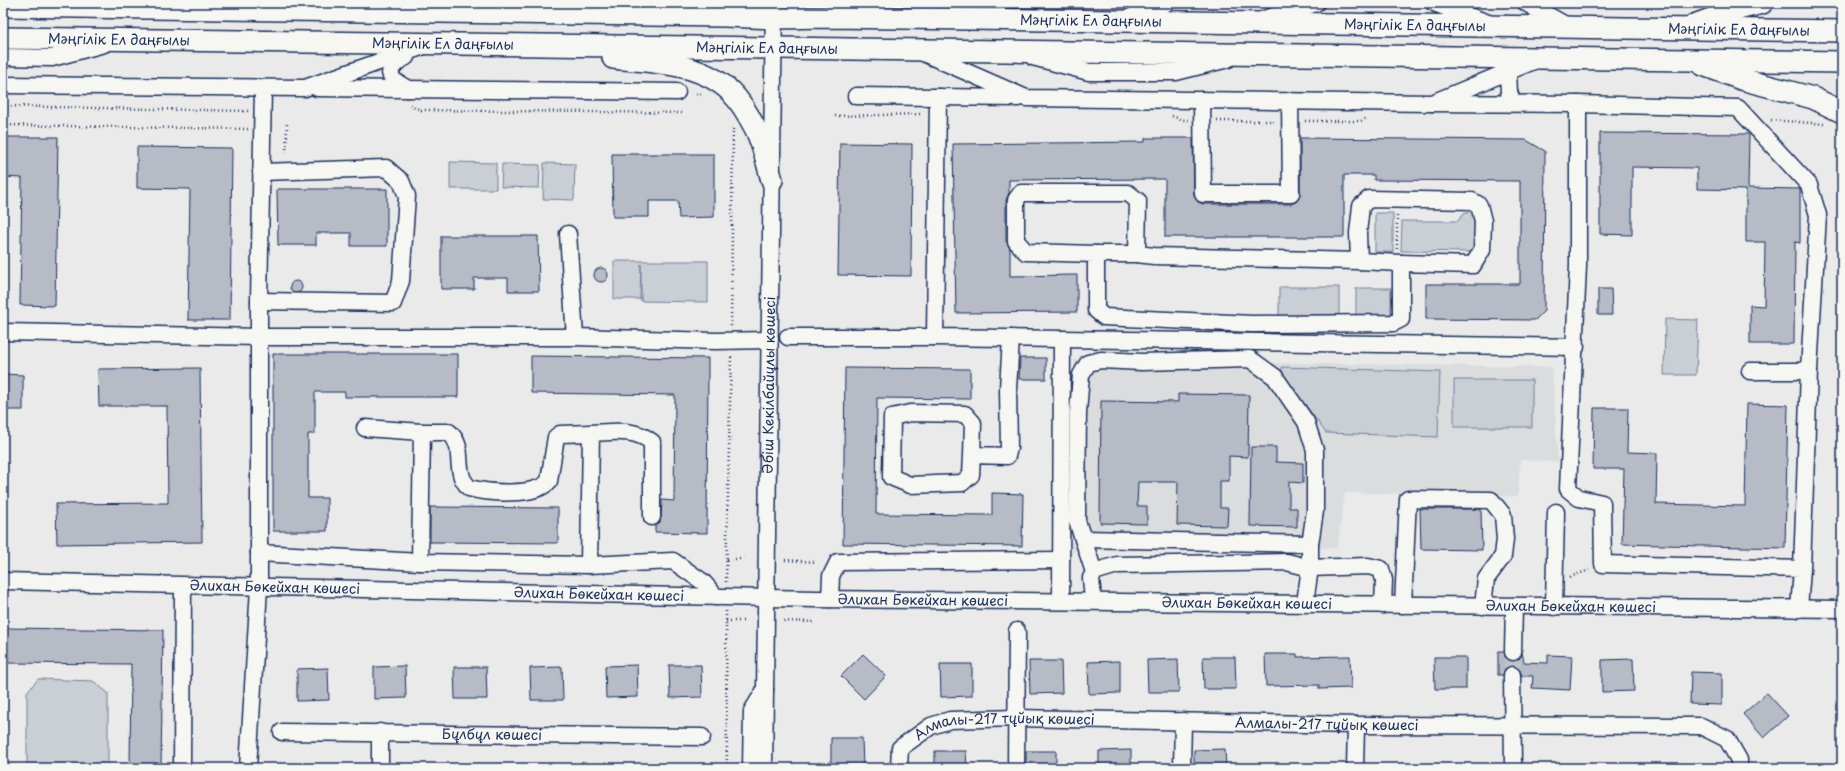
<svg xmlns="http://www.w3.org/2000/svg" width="1845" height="771" font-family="'Playpen Sans',sans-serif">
  <rect width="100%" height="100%" fill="#e9eae9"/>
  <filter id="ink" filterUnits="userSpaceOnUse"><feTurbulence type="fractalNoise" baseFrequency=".025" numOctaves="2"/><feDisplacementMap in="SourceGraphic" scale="8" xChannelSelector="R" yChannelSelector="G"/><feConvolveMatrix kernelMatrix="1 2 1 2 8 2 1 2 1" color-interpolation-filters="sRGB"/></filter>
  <g filter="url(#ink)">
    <path fill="#dadcde" d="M1074,360L1552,367L1558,462L1520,460L1518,496L1345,493L1337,548L1072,551Z"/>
    <path fill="#caced5" stroke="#727e9a" d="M450,162L496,163V189H450Z
      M544,163L575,164L574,200L543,199Z
      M502,164L540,165L539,188L501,187Z
      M1471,211L1476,214L1474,252L1401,251L1402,221H1458L1464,214Z
      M1375,213H1393V252H1375Z
      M614,261H708V302L641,301V264L640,299H614Z
      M1279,287H1339V317H1279Z
      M1356,288H1391V315H1356Z
      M1665,319L1698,320L1696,375H1664Z
      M1282,367L1440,372L1438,437L1326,433L1282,373Z
      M1454,380H1532V427H1454Z
      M38,679L93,681L108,693V768H27V692Z"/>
    <path fill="#b6bbc6" stroke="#1b2f5e" d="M1600,133L1749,134L1748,188L1800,189V243L1795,242L1794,344H1750V305L1764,306L1765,242H1746V190L1697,189V168L1632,167V235L1600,234Z
      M3,137H58L55,306L20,305L22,178L3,177Z
      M1145,138H1193L1194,194L1198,202L1203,204H1291L1296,202L1300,194V138L1526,140L1545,151L1544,311L1535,320L1426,319V284H1520V181L1374,180V175H1344V237H1165V179L1009,180V193L1006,200V241L1010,249V276L1077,275V312L956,313L953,144L1145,142Z
      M840,143L912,144L911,276L838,275Z
      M137,147L232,148L230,320H188L190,189L137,188Z
      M612,154H714V217L679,218L678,201H649V217H613Z
      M277,189H387V246H351V233H316V245H278Z
      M441,236H538L539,291H508V278H474V289H441Z
      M594 275a7 7 0 1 1 14 0a7 7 0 1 1-14 0Z
      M290 287a6 6 0 1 1 12 0a6 6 0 1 1-12 0Z
      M1598,289H1611L1612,315H1598Z
      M273,354H458V397H345V392H315V434H308V498H327V531H273Z
      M531,356L708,358L707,533L655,532V526L660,522L661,517L662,500L674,501L675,395L531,393Z
      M1020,358H1046V379H1019Z
      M200,368L202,542L57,544L56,504L168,503L167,406H99L98,369Z
      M845,368L970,369V399L877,398L876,514L992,515V493L1023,494L1022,546L843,544Z
      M3,374L23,375V410H3Z
      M1178,394L1249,395L1248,457L1229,456V481H1220V508H1228L1227,526L1177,525L1178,482H1138L1137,506H1147V524L1100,523L1101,401L1178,402Z
      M1747,404L1788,405L1785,548L1622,544L1624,469H1593L1594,408H1628L1627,452L1657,453L1656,504L1745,506Z
      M1251,447H1276V462L1303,463V483L1289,482V508H1297V527L1250,526Z
      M430,507L558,508V543L430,542Z
      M1420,509H1481L1482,550L1421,549Z
      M3,628L163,630L161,768H130L131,664L3,663Z
      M1498,651H1504L1505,657L1512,661L1518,660L1522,652L1524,662L1548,663V655L1572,656L1570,690L1532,688L1533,676H1522L1520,670L1512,666L1507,667L1503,675H1498Z
      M863,654L886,676L864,699L841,676Z
      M1265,654H1297V657L1350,656L1351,688L1319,689V685L1266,686Z
      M1203,657H1235L1236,689H1204Z
      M1434,657H1466V689H1435Z
      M1178,659L1179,692H1148L1147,660Z
      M1633,659L1634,691L1602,692V660Z
      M1029,661H1061L1062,693L1030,694Z
      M1120,661V693L1089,694L1088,662Z
      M940,664H972V696L941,697Z
      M637,665L638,697L606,698L605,666Z
      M669,665H701L702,697L670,698Z
      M405,666L406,698L374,699V667Z
      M454,667H486L487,699H455Z
      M562,667L563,700H531L530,668Z
      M328,668L329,700L297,701V669Z
      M1691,672L1722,673V705L1690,704Z
      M1767,693L1788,716L1764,738L1743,714Z
      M831,738H862L863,768H831Z
      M1225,749L1226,768H1194V750Z
      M1131,750V768H1099V751Z
      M935,751H966L967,768H935Z
      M1026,751H1056V768H1026Z"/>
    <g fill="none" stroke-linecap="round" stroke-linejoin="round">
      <path stroke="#c0c5cd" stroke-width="16" stroke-dasharray="16 8" stroke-linecap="butt" d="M1512,675L1513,652"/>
      <defs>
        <g id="minor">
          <path d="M1434,3L1488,23"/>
          <path d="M1526,3L1569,27"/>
          <path d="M1126,19L1166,3"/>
          <path d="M1264,19L1316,3"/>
          <path d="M921,52L1026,98L1432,103L1536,60"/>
          <path d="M3,57L52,58L104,44"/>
          <path d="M406,57C398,61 393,64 390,73L393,80L408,89"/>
          <path d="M1033,57L1089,72H1176L1228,59"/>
          <path d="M1508,72L1509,92L1513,103"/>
          <path d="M3,85L305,88L424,46"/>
          <path d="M317,88L677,92"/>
          <path d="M856,96L1018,98"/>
          <path d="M938,97L935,337L1576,347"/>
          <path d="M1202,100L1203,194H1291L1290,101"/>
          <path d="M1432,103L1578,104L1738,108L1809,185L1818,215L1809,371L1802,569"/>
          <path d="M1578,104V266L1568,489L1579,498L1602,503L1603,564L1802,569L1799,609"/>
          <path d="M1021,193H1128L1138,201L1137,254L1154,256L1359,261L1358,233L1361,206L1369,199L1472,201L1479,205L1483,221L1482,250L1473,265L1401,263V319L1393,323L1252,324L1104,317L1096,310V254L1026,252L1016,241V200Z"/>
          <path d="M568,234L575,337L715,341L770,340"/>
          <path d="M1096,254H1137"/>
          <path d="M1359,261L1401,263"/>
          <path d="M259,301L393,303L401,281L407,196L401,181L386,168L261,172"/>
          <path d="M3,332L260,337H575"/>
          <path d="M788,337H935"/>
          <path d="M1750,371H1809"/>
          <path d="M365,428L422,432L420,562"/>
          <path d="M422,432H449C464,446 456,460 462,477C463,481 467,485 469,488C487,493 536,497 549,481L556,437L560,434L591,433"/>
          <path d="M972,455L971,475L962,483L910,485L891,477L892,417L910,413L965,414L973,423L972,455L1007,456L1009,448L1008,389L1011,338"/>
          <path d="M1084,539L1310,544"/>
          <path d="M259,553L420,562L589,565L673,561L703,582L716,597"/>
          <path d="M589,565L591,433C613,432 634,428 652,442V517"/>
          <path d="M1094,572L1117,565L1287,562L1310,568L1368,566L1381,569L1384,580L1383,605"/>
          <path id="s1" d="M3,581L815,599L1842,609"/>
          <path d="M830,599L831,576L838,562L1061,560"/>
          <path d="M1093,600L1091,578L1094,572L1077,521L1078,413L1081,375L1088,363L1101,360L1142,362L1250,359L1275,377L1306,422L1315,450V511L1310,544V568L1305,603"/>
          <path d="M1061,601L1062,339"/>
          <path d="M1403,605L1408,499L1491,500L1503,515L1505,539L1503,556L1486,579L1483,606"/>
          <path d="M1554,607L1556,512"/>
          <path d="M1513,652L1514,606"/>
          <path d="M1512,675L1513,768"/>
          <path id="s2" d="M282,732L702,737"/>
          <path d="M182,768L183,586"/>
          <path d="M248,768L259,588V301L263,88"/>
          <path d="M380,768V732"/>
          <path d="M751,768L752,711L765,690"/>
          <path id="s3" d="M764,768L774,3"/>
          <path id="s4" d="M899,768L900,748L931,726L950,720L1016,718L1356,725L1701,726L1727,739L1739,760V768"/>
          <path d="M1016,768L1017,631"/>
          <path d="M1182,768L1183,721"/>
          <path d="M1355,768L1356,725"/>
        </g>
        <g id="major">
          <path id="s5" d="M3,6L725,16L774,18L829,17L1842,31"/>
          <path d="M1694,25L1738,9L1762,3"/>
          <path id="s6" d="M3,38L1842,62"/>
          <path d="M613,58C652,62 701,62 731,92C740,101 749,116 755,128C763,143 767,164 772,180"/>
          <path d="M1703,65L1741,79L1813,98L1842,112"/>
        </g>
      </defs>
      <use href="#minor" stroke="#1b2f5e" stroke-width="19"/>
      <use href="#major" stroke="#1b2f5e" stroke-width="24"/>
      <path stroke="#1b2f5e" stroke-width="2.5" stroke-dasharray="1 3" stroke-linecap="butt" d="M692,94H703
        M410,105L421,110L684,113
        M3,106L248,111
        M835,116L923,114
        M1172,116L1183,120H1188
        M1771,120L1824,124
        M1217,121H1276
        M1305,121H1361L1367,118
        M3,125L248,129
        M286,153L287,123
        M1397,249V214
        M731,326L733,127
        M727,559H746
        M785,560L816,562
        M1570,577L1589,570
        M726,582L731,355
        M726,611L727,768
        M726,621H745
        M784,621L814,622"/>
      <use href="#minor" stroke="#f6f6f2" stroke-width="16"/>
      <use href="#major" stroke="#f6f6f2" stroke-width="21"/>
    </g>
  </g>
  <g text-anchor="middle" stroke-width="3" stroke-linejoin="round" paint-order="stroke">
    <g font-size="14" fill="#1b2f5e" stroke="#f6f6f2">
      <text dy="5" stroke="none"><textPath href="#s5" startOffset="1088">Мәңгілік Ел даңғылы</textPath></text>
      <text dy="5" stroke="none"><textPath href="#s5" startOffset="1412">Мәңгілік Ел даңғылы</textPath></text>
      <text dy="5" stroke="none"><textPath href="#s5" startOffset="1736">Мәңгілік Ел даңғылы</textPath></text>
      <text dy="5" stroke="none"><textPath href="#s6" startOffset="116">Мәңгілік Ел даңғылы</textPath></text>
      <text dy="5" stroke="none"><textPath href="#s6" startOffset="440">Мәңгілік Ел даңғылы</textPath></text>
      <text dy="5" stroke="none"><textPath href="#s6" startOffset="764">Мәңгілік Ел даңғылы</textPath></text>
      <text dy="5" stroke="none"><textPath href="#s3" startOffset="383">Әбіш Кекілбайұлы көшесі</textPath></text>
      <text dy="5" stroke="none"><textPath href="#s1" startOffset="272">Әлихан Бөкейхан көшесі</textPath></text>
      <text dy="5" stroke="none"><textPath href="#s1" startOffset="596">Әлихан Бөкейхан көшесі</textPath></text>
      <text dy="5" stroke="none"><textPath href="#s1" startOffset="920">Әлихан Бөкейхан көшесі</textPath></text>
      <text dy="5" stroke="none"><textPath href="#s1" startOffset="1244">Әлихан Бөкейхан көшесі</textPath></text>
      <text dy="5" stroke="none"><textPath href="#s1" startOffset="1568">Әлихан Бөкейхан көшесі</textPath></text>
      <text dy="5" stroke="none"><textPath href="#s4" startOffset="455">Алмалы-217 тұйық көшесі</textPath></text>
      <text dy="5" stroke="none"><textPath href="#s4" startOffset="131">Алмалы-217 тұйық көшесі</textPath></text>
      <text dy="5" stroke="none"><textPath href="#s2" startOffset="210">Бұлбұл көшесі</textPath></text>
    </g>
  </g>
  <rect width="1845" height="771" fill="none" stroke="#f6f6f2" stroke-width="16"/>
  <rect x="8" y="8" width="1829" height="755" fill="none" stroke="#1b2f5e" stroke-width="1.5" filter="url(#ink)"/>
</svg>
